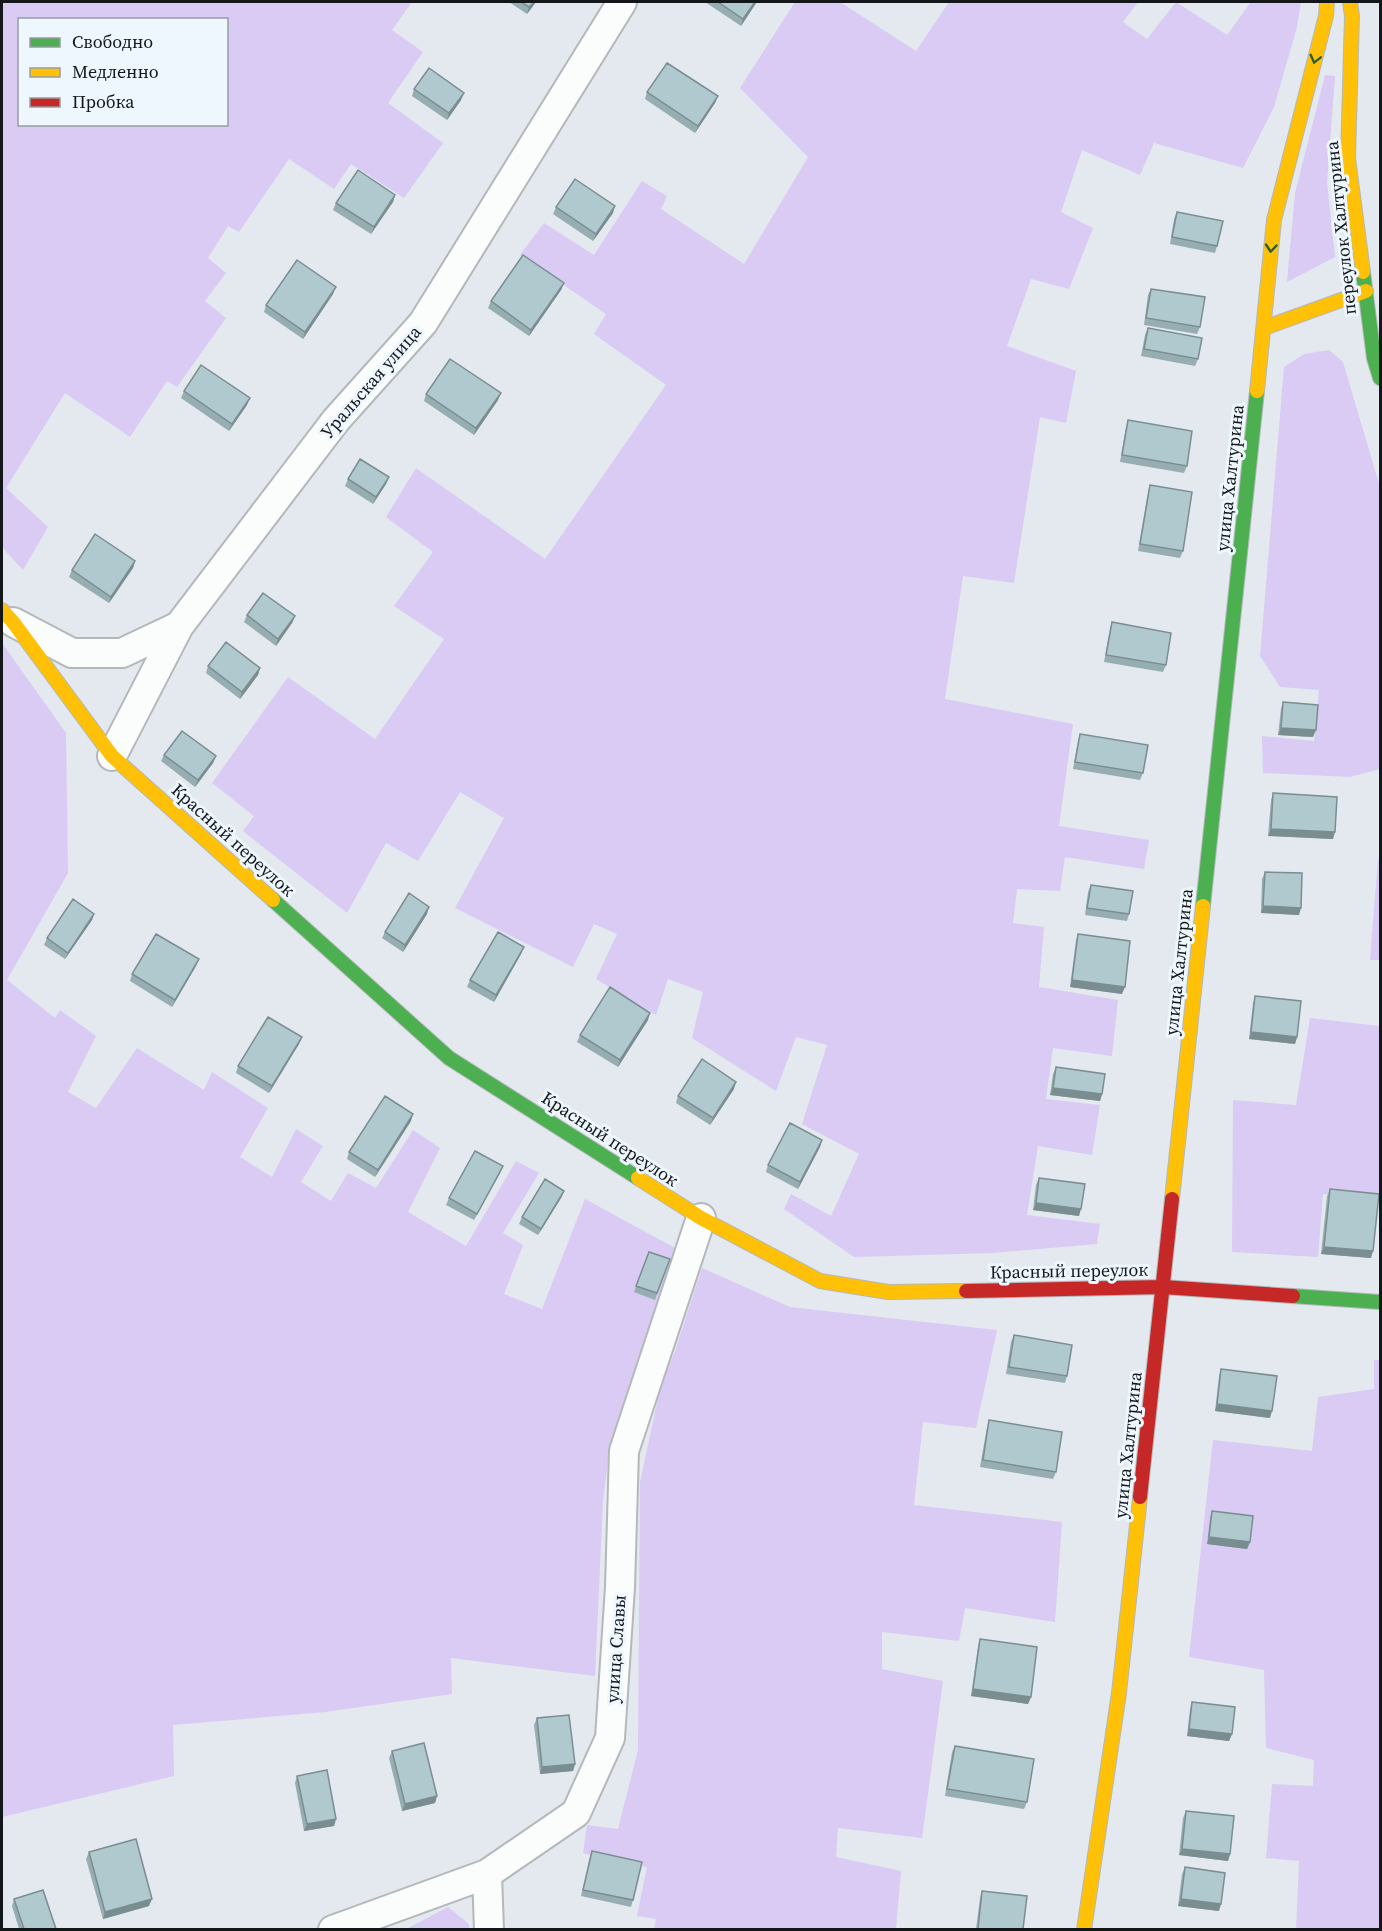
<svg xmlns="http://www.w3.org/2000/svg" width="1382" height="1931" font-family="'Source Serif 4',serif">
  <rect width="100%" height="100%" fill="#e3e9ee"/>
  <path fill="#d9cbf4" fill-rule="evenodd" d="M2,2H412L392,30L423,52L388,103L443,143L404,198L351,164L334,189L289,159L239,232L228,226L208,258L226,273L205,301L226,318L177,387L167,381L130,437L65,393L6,488L48,527L23,570L2,547ZM20,20H226V124H20Z
    M795,2H840L916,51L949,2H1138L1123,22L1147,39L1176,2L1227,35L1251,2H1301L1297,27L1274,107L1243,168L1154,143L1140,175L1082,150L1061,212L1093,228L1069,289L1031,279L1007,346L1076,371L1066,423L1040,417L1014,583L963,576L945,699L1073,724L1059,826L1149,840L1144,869L1065,857L1060,891L1017,889L1013,923L1044,927L1039,987L1118,1000L1112,1056L1053,1048L1046,1099L1100,1105L1092,1155L1038,1146L1027,1215L1100,1224L1097,1244L993,1253L854,1257L784,1209L791,1194L831,1216L859,1154L802,1124L827,1045L796,1037L776,1091L692,1038L703,992L668,979L656,1015L596,979L617,934L594,924L573,967L455,908L504,818L460,792L418,861L386,843L347,913L243,831L254,816L212,783L288,677L375,739L444,639L394,606L433,552L386,517L416,468L545,559L666,385L594,334L606,314L520,255L544,223L594,255L642,181L667,196L661,209L744,264L808,157L740,88Z
    M1325,75L1335,76L1327,182L1335,257L1287,282L1295,193Z
    M1329,350L1343,362L1380,487V769L1350,777L1263,773L1262,736L1314,741L1319,690L1280,687L1260,656L1284,367L1304,354Z
    M2,643L66,733L68,873L7,980L55,1018L60,1010L96,1036L68,1092L96,1108L137,1048L204,1090L212,1072L268,1108L240,1157L272,1177L296,1129L323,1146L301,1182L331,1201L348,1173L376,1188L413,1130L440,1148L408,1212L466,1246L516,1161L539,1173L503,1233L523,1245L504,1294L542,1309L585,1199L675,1248L669,1277L610,1444L603,1501L595,1676L451,1658L452,1694L325,1712L173,1725L174,1776L2,1817Z
    M1378,859H1380V960H1370Z
    M1310,1018L1380,1026V1199L1323,1194L1318,1257L1232,1252L1233,1100L1296,1105Z
    M702,1268L790,1307L997,1330L976,1428L923,1422L914,1505L1062,1522L1055,1622L965,1608L959,1641L882,1632V1669L943,1681L922,1838L838,1828L836,1857L901,1871L896,1929H654L656,1919L637,1916L647,1867L583,1853L587,1825L618,1829L638,1750L640,1482L660,1389L675,1351Z
    M1374,1360H1380V1929H1296L1299,1861L1266,1858L1272,1784L1313,1786L1314,1760L1266,1748L1264,1670L1189,1657L1213,1440L1312,1451L1318,1397L1374,1389Z
    M448,1907L469,1924V1929H408V1928Z"/>
  <g fill="none" stroke-linecap="round" stroke-linejoin="round">
    <defs>
      <path id="street" d="M13,622L72,653H122L179,626
        M112,756L179,626L336,420L423,323L622,2
        M487,1874L489,1930
        M333,1930L487,1874L576,1813L610,1738L620,1587L624,1451L701,1218"/>
      <path id="fast" d="M1363,272L1374,358L1380,378
        M273,900L449,1058L638,1178
        M1203,906L1257,391
        M1293,1296L1380,1302"/>
      <path id="slow" d="M1350,2L1352,16L1348,158L1363,272
        M1264,328L1366,291
        M1257,391L1274,220L1326,16L1327,2
        M2,610L13,622L112,756L273,900
        M638,1178L701,1218L820,1281L888,1292L966,1291
        M1172,1199L1203,906
        M1084,1930L1119,1693L1140,1497"/>
      <path id="jam" d="M966,1291L1163,1287L1293,1296
        M1140,1497L1172,1199"/>
    </defs>
    <use href="#street" stroke="#b3b8bb" stroke-width="32"/>
    <use href="#fast" stroke="#b3b8bb" stroke-width="16"/>
    <use href="#slow" stroke="#b3b8bb" stroke-width="16"/>
    <use href="#jam" stroke="#b3b8bb" stroke-width="16"/>
    <use href="#street" stroke="#fbfcfc" stroke-width="28"/>
    <use href="#fast" stroke="#4caf50" stroke-width="14"/>
    <use href="#slow" stroke="#ffc107" stroke-width="14"/>
    <use href="#jam" stroke="#c62828" stroke-width="14"/>
  </g>
  <path fill="#96adb2" d="M509,2H536L527,14Z
    M705,2H757L741,26Z
    M414,89L461,100L447,120L412,96Z
    M647,92L718,96L715,103L695,133L645,99Z
    M395,195L393,202L371,234L333,210L336,203Z
    M556,207L613,213L593,241L553,214Z
    M1177,212L1217,246L1215,253L1170,244L1174,219Z
    M564,283L561,290L529,336L488,308L491,301Z
    M1151,289L1200,327L1197,334L1144,325L1148,295Z
    M333,294L303,339L264,312L266,305Z
    M1148,328L1198,359L1195,366L1141,356L1145,335Z
    M184,391L247,405L229,431L181,398Z
    M426,394L498,400L474,435L424,401Z
    M1128,420L1187,466L1184,473L1120,462L1126,427Z
    M389,477L386,484L373,504L345,486L348,479Z
    M1150,485L1183,551L1180,558L1138,551L1148,492Z
    M135,561L133,568L109,603L69,577L72,570Z
    M247,615L295,616L292,623L276,646L244,622Z
    M1112,622L1166,665L1163,672L1104,662L1110,629Z
    M208,666L260,668L258,675L240,699L206,673Z
    M1283,702L1313,737L1278,735L1281,709Z
    M1080,734L1143,773L1140,780L1073,769L1078,741Z
    M164,755L216,756L213,763L195,787L161,761Z
    M1273,793L1333,839L1268,836L1271,800Z
    M1265,872L1299,915L1261,913L1262,879Z
    M1091,885L1129,914L1127,921L1085,915L1088,892Z
    M94,914L92,920L65,959L44,945L47,938Z
    M427,914L403,952L382,938L385,932Z
    M1078,934L1122,994L1070,987L1076,940Z
    M521,954L494,1002L467,987L470,980Z
    M196,966L172,1007L130,981L132,974Z
    M1255,996L1297,1037L1295,1044L1249,1039L1253,1003Z
    M648,1020L618,1067L577,1042L580,1035Z
    M299,1044L269,1093L236,1073L238,1066Z
    M1056,1067L1102,1094L1100,1101L1050,1095L1053,1074Z
    M734,1089L710,1125L676,1103L678,1096Z
    M411,1121L375,1177L347,1159L349,1152Z
    M822,1140L820,1147L798,1189L766,1172L768,1165Z
    M503,1166L500,1173L474,1220L446,1205L449,1198Z
    M1039,1178L1079,1216L1033,1210L1036,1185Z
    M1330,1189L1371,1258L1321,1254L1327,1196Z
    M564,1191L561,1198L538,1235L519,1224L522,1217Z
    M649,1252L670,1259L655,1300L634,1292Z
    M1014,1335L1067,1376L1065,1383L1006,1374L1011,1342Z
    M1221,1369L1270,1418L1215,1411L1219,1376Z
    M989,1420L1056,1472L1053,1479L980,1467L987,1427Z
    M1212,1511L1250,1542L1247,1549L1207,1544L1210,1518Z
    M980,1639L1031,1697L1028,1704L971,1696L978,1646Z
    M1192,1702L1232,1734L1229,1741L1187,1736L1190,1709Z
    M537,1718L575,1764L573,1771L540,1774L534,1725Z
    M955,1746L1027,1802L1024,1809L945,1796L952,1752Z
    M392,1751L437,1796L435,1803L402,1811L389,1758Z
    M297,1776L336,1819L334,1826L304,1831L295,1783Z
    M1186,1811L1230,1854L1228,1861L1179,1855L1183,1818Z
    M592,1851L633,1900L631,1907L581,1896L590,1857Z
    M89,1852L149,1906L103,1919L86,1859Z
    M1185,1867L1219,1911L1178,1906L1182,1874Z
    M982,1891L1023,1929H976L980,1898Z
    M14,1899L56,1929H19L12,1906Z"/>
  <path fill="#7a8d91" d="M534,2H536L527,14L529,7Z
    M755,2H757L756,3L741,26L743,19Z
    M464,93L461,100L447,120L449,113Z
    M718,96L715,103L695,133L698,126Z
    M395,195L393,202L371,234L374,227Z
    M615,206L613,213L593,241L596,234Z
    M564,283L561,290L529,336L531,330Z
    M336,287L333,294L303,339L305,332Z
    M501,393L498,400L474,435L476,428Z
    M250,398L247,405L229,431L232,424Z
    M389,477L386,484L373,504L376,497Z
    M135,561L133,568L109,603L111,597Z
    M295,616L292,623L276,646L278,639Z
    M260,668L258,675L240,699L242,692Z
    M1281,728L1316,730L1313,737L1278,735Z
    M216,756L213,763L195,787L198,780Z
    M1271,829L1335,832L1333,839L1268,836Z
    M1263,906L1301,908L1299,915L1261,913Z
    M429,907L427,914L403,952L405,945Z
    M94,914L92,920L65,959L68,953Z
    M524,947L521,954L494,1002L496,995Z
    M199,959L196,966L172,1007L175,1000Z
    M1072,980L1125,987L1122,994L1070,987Z
    M650,1013L648,1020L618,1067L620,1060Z
    M1251,1032L1297,1037L1295,1044L1249,1039Z
    M302,1037L299,1044L269,1093L272,1086Z
    M736,1082L734,1089L710,1125L713,1118Z
    M1053,1088L1102,1094L1100,1101L1050,1095Z
    M413,1114L411,1121L375,1177L378,1170Z
    M822,1140L820,1147L798,1189L800,1182Z
    M503,1166L500,1173L474,1220L477,1214Z
    M564,1191L561,1198L538,1235L541,1229Z
    M1036,1203L1081,1209L1079,1216L1033,1210Z
    M1324,1247L1373,1251L1371,1258L1321,1254Z
    M1217,1404L1272,1411L1270,1418L1215,1411Z
    M1209,1537L1250,1542L1247,1549L1207,1544Z
    M973,1689L1031,1697L1028,1704L971,1696Z
    M1189,1729L1232,1734L1229,1741L1187,1736Z
    M575,1764L573,1771L540,1774L542,1767Z
    M437,1796L435,1803L402,1811L405,1804Z
    M336,1819L334,1826L304,1831L307,1824Z
    M1182,1849L1230,1854L1228,1861L1179,1855Z
    M152,1899L149,1906L103,1919L105,1912Z
    M1181,1899L1221,1904L1219,1911L1178,1906Z"/>
  <path fill="#afc9cf" stroke="#7a8d91" stroke-width="1.5" d="M521,2H534L529,7Z
    M718,2H755L743,19Z
    M667,63L718,96L698,126L647,92Z
    M429,68L464,93L449,113L414,89Z
    M358,170L395,195L374,227L336,203Z
    M575,179L615,206L596,234L556,207Z
    M1177,212L1223,221L1217,246L1172,237Z
    M523,255L564,283L531,330L491,301Z
    M297,260L336,287L305,332L266,305Z
    M1151,289L1205,297L1200,327L1146,318Z
    M1148,328L1202,338L1198,359L1144,349Z
    M450,359L501,393L476,428L426,394Z
    M201,365L250,398L232,424L184,391Z
    M1128,420L1192,431L1187,466L1122,455Z
    M360,459L389,477L376,497L348,479Z
    M1150,485L1192,492L1183,551L1140,544Z
    M95,534L135,561L111,597L72,570Z
    M263,593L295,616L278,639L247,615Z
    M1112,622L1171,633L1166,665L1106,655Z
    M226,642L260,668L242,692L208,666Z
    M1283,702L1318,705L1316,730L1281,728Z
    M182,731L216,756L198,780L164,755Z
    M1080,734L1148,745L1143,773L1075,762Z
    M1273,793L1337,797L1335,832L1271,829Z
    M1265,872L1302,873L1301,908L1263,906Z
    M1091,885L1133,891L1129,914L1087,908Z
    M409,893L429,907L405,945L385,932Z
    M73,899L94,914L68,953L47,938Z
    M498,932L524,947L496,995L470,980Z
    M156,934L199,959L175,1000L132,974Z
    M1078,934L1130,941L1125,987L1072,980Z
    M610,987L650,1013L620,1060L580,1035Z
    M1255,996L1301,1001L1297,1037L1251,1032Z
    M268,1017L302,1037L272,1086L238,1066Z
    M702,1059L736,1082L713,1118L678,1096Z
    M1056,1067L1105,1074L1102,1094L1053,1088Z
    M385,1096L413,1114L378,1170L349,1152Z
    M790,1123L822,1140L800,1182L768,1165Z
    M475,1151L503,1166L477,1214L449,1198Z
    M1039,1178L1085,1184L1081,1209L1036,1203Z
    M545,1179L564,1191L541,1229L522,1217Z
    M1330,1189L1379,1194L1373,1251L1324,1247Z
    M649,1252L670,1259L657,1293L636,1286Z
    M1014,1335L1072,1345L1067,1376L1009,1367Z
    M1221,1369L1277,1376L1272,1411L1217,1404Z
    M989,1420L1062,1432L1056,1472L983,1460Z
    M1212,1511L1253,1516L1250,1542L1209,1537Z
    M980,1639L1037,1647L1031,1697L973,1689Z
    M1192,1702L1235,1707L1232,1734L1189,1729Z
    M569,1715L575,1764L542,1767L537,1718Z
    M424,1743L437,1796L405,1804L392,1751Z
    M955,1746L1034,1759L1027,1802L947,1789Z
    M327,1770L336,1819L307,1824L297,1776Z
    M1186,1811L1234,1816L1230,1854L1182,1849Z
    M136,1839L152,1899L105,1912L89,1852Z
    M592,1851L642,1862L633,1900L583,1890Z
    M1185,1867L1225,1873L1221,1904L1181,1899Z
    M43,1890L56,1929H24L14,1899Z
    M982,1891L1027,1896L1023,1929H978Z"/>
  <defs><path id="oneway-chevron" d="M-2-3.5L2.5 0L-2 3.5" fill="none" stroke-width="1.6" stroke-linecap="round" stroke-linejoin="round" transform="scale(1.5)"/></defs>
  <g stroke="#2d5b32">
    <use href="#oneway-chevron" transform="translate(1315 59) rotate(104)"/>
    <use href="#oneway-chevron" transform="translate(1271 248) rotate(95)"/>
  </g>
  <g text-anchor="middle" stroke-width="6" stroke-linejoin="round" paint-order="stroke">
    <g font-size="18" fill="#14171a" stroke="#eef7fe">
      <text transform="translate(1341 228) rotate(-96)" y="6">переулок Халтурина</text>
      <text transform="translate(371 382) rotate(-49)" y="6">Уральская улица</text>
      <text transform="translate(1230 478) rotate(-84)" y="6">улица Халтурина</text>
      <text transform="translate(233 840) rotate(42)" y="6">Красный переулок</text>
      <text transform="translate(1179 962) rotate(-84)" y="6">улица Халтурина</text>
      <text transform="translate(610 1139) rotate(33)" y="6">Красный переулок</text>
      <text transform="translate(1069 1271) rotate(-1)" y="6">Красный переулок</text>
      <text transform="translate(1128 1445) rotate(-84)" y="6">улица Халтурина</text>
      <text transform="translate(616 1649) rotate(-86)" y="6">улица Славы</text>
    </g>
  </g>
  <rect width="1382" height="1931" fill="none" stroke="#14171a" stroke-width="6"/>
  <rect x="18" y="18" width="210" height="108" fill="#eef7fe" stroke="#979da3" stroke-width="1.5"/>
  <rect x="30" y="38" width="30" height="9" fill="#4caf50" stroke="#979da3" stroke-width="1.5"/>
  <text x="72" y="48" font-size="18" fill="#14171a">Свободно</text>
  <rect x="30" y="68" width="30" height="9" fill="#ffc107" stroke="#979da3" stroke-width="1.5"/>
  <text x="72" y="78" font-size="18" fill="#14171a">Медленно</text>
  <rect x="30" y="98" width="30" height="9" fill="#c62828" stroke="#979da3" stroke-width="1.5"/>
  <text x="72" y="108" font-size="18" fill="#14171a">Пробка</text>
</svg>
